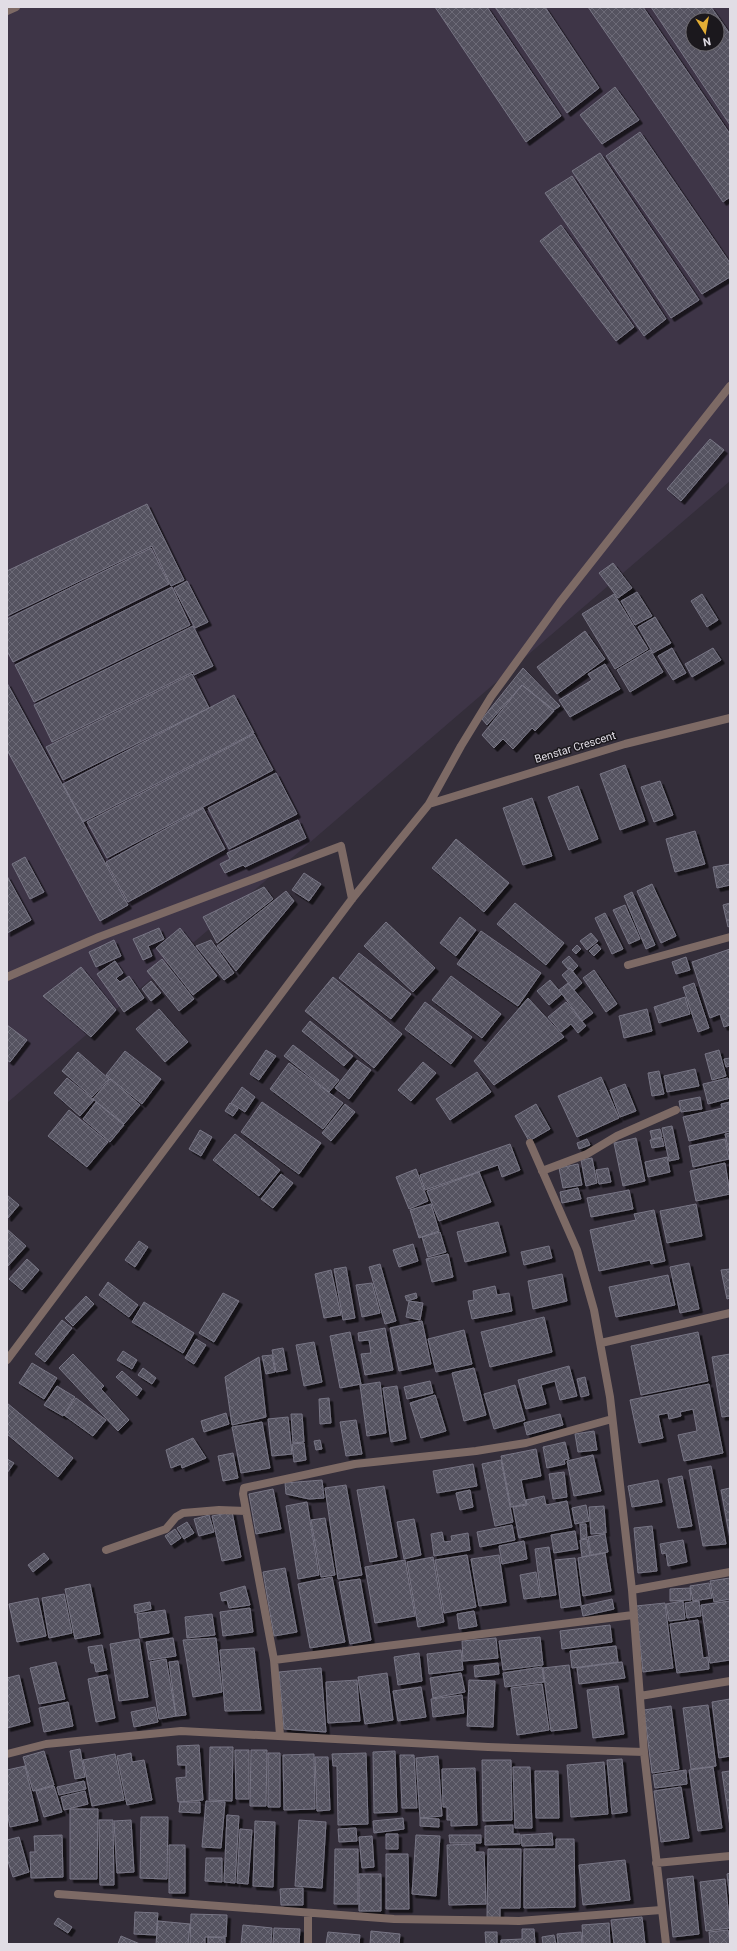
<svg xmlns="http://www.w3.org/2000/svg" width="737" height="1951" font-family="Roboto,sans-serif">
  <defs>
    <pattern id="building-cross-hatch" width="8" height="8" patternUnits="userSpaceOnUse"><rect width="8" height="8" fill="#545260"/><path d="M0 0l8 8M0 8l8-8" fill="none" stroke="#6c6a77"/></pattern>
    <filter id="shadow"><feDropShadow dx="3.5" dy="3.5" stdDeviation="0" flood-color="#0009"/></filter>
  </defs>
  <rect width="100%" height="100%" fill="#342e3a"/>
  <path fill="#3e3547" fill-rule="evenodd" d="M7,7H730V481L7,1103ZM693,20H717V44H693Z"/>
  <path fill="url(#building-cross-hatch)" stroke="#787685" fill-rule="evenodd" filter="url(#shadow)" d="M435,7H487L561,116L526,142Z
    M495,7H545L599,88L567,113Z
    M588,7H643L730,134V197L723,202Z
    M651,7H711L730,34V125ZM693,20H717V44H693Z
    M615,87L639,120L602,144L580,115Z
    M640,132L730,263V277L702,294L606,156Z
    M600,153L699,300L671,318L572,171Z
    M572,176L666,319L644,336L545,193Z
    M561,225L634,327L616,341L540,241Z
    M710,439L724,450L681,501L667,489Z
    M147,504L184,580L171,586L152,546L7,616V571Z
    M151,548L169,584L13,662L7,651V619Z
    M613,563L632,588L618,598L599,573Z
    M187,581L208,622L195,628L174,588Z
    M172,587L190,625L34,702L15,665Z
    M637,592L652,616L635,625L621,601Z
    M614,594L648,649L615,669L582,614Z
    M702,594L718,620L707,627L691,601Z
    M655,617L671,643L653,653L638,627Z
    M193,626L213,666L194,675L193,672L52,742L34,705Z
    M585,631L605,659L557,694L537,667Z
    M672,648L686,673L673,680L658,656Z
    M713,648L721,660L692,677L685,664Z
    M650,650L663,672L630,692L617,670Z
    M605,664L620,689L570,717L559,700L592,680L588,674Z
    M523,668L560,706L554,710L522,685L487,725L482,719Z
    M192,674L209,708L63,780L46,747Z
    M7,683L128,905L100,921L7,750Z
    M522,685L554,711L535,731L532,728L513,749L503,739L494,748L482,735Z
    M234,695L254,733L83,822L63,784Z
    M254,734L273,770L107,858L87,822Z
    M625,765L645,821L620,830L600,774Z
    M276,773L297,814L229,849L208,808Z
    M660,781L673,815L654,822L641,787Z
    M578,786L598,839L569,850L548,797Z
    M532,798L552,856L523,865L503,808Z
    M203,808L225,849L128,902L106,862Z
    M298,820L306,838L245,867L243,865L225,873L220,864L230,859L227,853Z
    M695,831L705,864L675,872L666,839Z
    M456,839L509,883L484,912L432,868Z
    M25,857L44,892L30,899L12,864Z
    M730,864V885L717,888L713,867Z
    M304,873L321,884L309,901L292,890Z
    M7,876L31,920L7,933Z
    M652,884L676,936L661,943L637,891Z
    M264,887L273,899L217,943L203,917Z
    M286,891L294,901L236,971L217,946Z
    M632,892L655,945L646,949L624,896Z
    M515,903L564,943L546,965L497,924Z
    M730,903V926L728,927L723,905Z
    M625,905L640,939L629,944L613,910Z
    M605,913L623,949L612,954L595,918Z
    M460,917L476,930L456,956L440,943Z
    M386,922L435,968L413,992L364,946Z
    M159,928L164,939L148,946L152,956L143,960L133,939Z
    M180,928L217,976L193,995L156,948Z
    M481,931L541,973L518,1006L457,964Z
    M591,933L598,941L587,950L580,941Z
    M114,940L121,956L96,967L89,952Z
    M211,940L234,973L224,980L196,946Z
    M597,944L601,949L594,956L589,951Z
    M577,945L581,949L576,954L572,950Z
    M730,949V1025L724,1027L720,1014L710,1018L692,962Z
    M359,953L411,994L391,1019L339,978Z
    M569,956L578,966L573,971L570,968L568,969L562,962Z
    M686,957L690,970L676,974L672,962Z
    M162,959L194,999L179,1011L147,971Z
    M115,961L123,973L116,978L120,982L129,976L144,998L124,1012L97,974Z
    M81,967L116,1010L91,1037L43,996Z
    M570,968L582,983L574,990L562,975Z
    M594,970L617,1004L606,1012L583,978Z
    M451,976L501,1014L482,1038L432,1000Z
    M333,977L402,1034L374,1068L305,1011Z
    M550,980L562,994L549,1005L537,991Z
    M151,981L161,993L151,1001L142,989Z
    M568,983L593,1013L582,1021L559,990Z
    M694,983L709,1028L698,1032L683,987Z
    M685,997L690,1014L659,1023L654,1007Z
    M528,998L564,1037L494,1085L474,1061Z
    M425,1002L472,1037L451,1064L405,1029Z
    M566,1002L586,1026L578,1033L571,1024L561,1032L548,1017Z
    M159,1009L188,1042L165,1062L136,1029Z
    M647,1009L652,1031L624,1038L619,1016Z
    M310,1021L353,1056L344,1066L302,1031Z
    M7,1025L27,1040L10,1062L7,1060Z
    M293,1045L339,1080L329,1092L284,1056Z
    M266,1050L276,1056L259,1080L250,1074Z
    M719,1050L726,1076L712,1080L705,1054Z
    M125,1051L161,1079L142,1104L106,1075Z
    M78,1052L109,1079L92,1097L62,1071Z
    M730,1058V1066L726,1067L724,1059Z
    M357,1060L371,1070L349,1099L335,1088Z
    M423,1062L436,1073L411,1101L398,1090Z
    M289,1063L343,1103L323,1129L270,1089Z
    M695,1069L699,1086L667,1092L664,1076Z
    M659,1071L664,1094L652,1096L648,1073Z
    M477,1072L491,1092L450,1120L436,1099Z
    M601,1077L619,1118L577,1137L558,1096Z
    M67,1078L94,1100L80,1116L54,1093Z
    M728,1078L730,1098L708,1104L703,1084Z
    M110,1079L140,1105L124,1124L93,1099Z
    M625,1084L636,1111L620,1117L610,1090Z
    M242,1087L255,1097L245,1112L231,1103Z
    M700,1097L702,1109L681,1112L679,1101Z
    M96,1102L124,1125L110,1142L83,1119Z
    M262,1102L321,1143L299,1174L241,1132Z
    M730,1102V1131L689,1141L683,1117L722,1108L721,1104Z
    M230,1103L238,1109L233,1116L225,1111Z
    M345,1104L355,1112L331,1141L322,1133Z
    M536,1104L550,1129L529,1141L515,1116Z
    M69,1110L108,1142L87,1167L48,1136Z
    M672,1126L679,1159L669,1161L662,1128Z
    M660,1129L662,1137L652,1139L650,1131Z
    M200,1130L212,1137L201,1156L189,1149Z
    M730,1133V1156L725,1134Z
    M235,1134L280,1170L259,1196L213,1160Z
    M636,1138L645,1181L623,1186L614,1143Z
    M662,1138L664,1146L652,1148L650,1140Z
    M587,1139L590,1145L579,1149L577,1143Z
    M725,1139L729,1159L693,1167L689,1146Z
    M510,1144L520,1170L502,1177L498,1165L425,1190L420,1175Z
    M667,1157L670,1172L648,1177L645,1162Z
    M592,1158L597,1183L586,1186L581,1160Z
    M725,1163L730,1194L696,1201L690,1171Z
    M578,1164L582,1185L563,1188L559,1168Z
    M608,1168L611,1182L599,1184L596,1170Z
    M416,1169L428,1201L409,1209L396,1177Z
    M479,1172L491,1202L439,1221L427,1191Z
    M281,1174L293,1183L273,1208L261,1199Z
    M578,1188L581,1199L562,1203L560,1192Z
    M629,1190L633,1209L591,1217L587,1198Z
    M7,1195L19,1205L8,1218L7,1217Z
    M431,1204L439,1231L419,1238L410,1210Z
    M696,1204L702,1236L667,1243L660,1211Z
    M654,1210L665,1261L651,1264L650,1260L599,1271L590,1230L636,1220L634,1214Z
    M498,1222L506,1252L465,1262L457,1232Z
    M7,1229L26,1246L7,1267Z
    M440,1232L446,1252L428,1257L422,1237Z
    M139,1241L148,1247L135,1267L125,1260Z
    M413,1244L418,1261L399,1267L393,1250Z
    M549,1246L552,1258L524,1265L521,1252Z
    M448,1254L453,1277L432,1282L426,1259Z
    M27,1259L39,1270L22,1290L9,1279Z
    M689,1263L699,1309L680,1313L670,1267Z
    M380,1264L396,1321L385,1324L369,1267Z
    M346,1267L355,1318L343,1320L334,1269Z
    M730,1269V1298L727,1299L721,1270Z
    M331,1270L341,1315L324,1318L315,1274Z
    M562,1274L567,1301L533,1309L528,1281Z
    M668,1275L675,1305L616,1317L609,1287Z
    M108,1282L138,1305L129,1317L99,1295Z
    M372,1283L380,1313L362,1317L356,1285Z
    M495,1286L497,1295L509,1293L512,1311L472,1319L468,1301L474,1300L473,1291Z
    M223,1293L239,1301L214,1342L199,1333Z
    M416,1293L417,1298L407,1301L405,1296Z
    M86,1296L94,1304L73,1326L65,1318Z
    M409,1301L423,1303L420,1320L406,1317Z
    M144,1302L194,1333L183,1353L132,1322Z
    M544,1317L552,1352L490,1367L481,1332Z
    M62,1320L72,1328L45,1362L35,1354Z
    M422,1321L431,1364L399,1371L390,1328Z
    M385,1328L393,1370L365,1375L361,1354L371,1353L369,1340L359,1341L358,1333Z
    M464,1330L472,1364L436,1372L428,1339Z
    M350,1332L361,1384L340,1388L330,1336Z
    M698,1332L708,1381L641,1395L631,1346Z
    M196,1339L206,1345L194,1364L185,1358Z
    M314,1342L322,1382L304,1386L296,1345Z
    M283,1348L287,1370L276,1372L272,1350Z
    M123,1351L137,1360L132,1369L117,1360Z
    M73,1354L104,1386L101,1389L129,1420L118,1431L59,1368Z
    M730,1354V1416L722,1417L712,1357Z
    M272,1355L275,1372L266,1374L262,1356Z
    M259,1357L266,1417L232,1425L225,1377Z
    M32,1363L57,1378L44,1399L19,1383Z
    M569,1366L577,1396L560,1400L555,1381L541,1385L546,1404L526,1409L518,1380Z
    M143,1368L156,1378L152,1384L138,1375Z
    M474,1368L486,1415L464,1421L452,1373Z
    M122,1371L142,1389L137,1396L116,1377Z
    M585,1377L589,1395L581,1397L577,1379Z
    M430,1381L433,1393L407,1399L404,1387Z
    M380,1382L386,1433L367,1436L360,1385Z
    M709,1384L723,1453L684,1461L678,1435L697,1431L693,1409L680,1412L681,1416L669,1419L668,1413L658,1415L663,1438L639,1443L630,1400Z
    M515,1385L525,1420L494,1429L484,1394Z
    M57,1386L75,1397L63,1416L44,1405Z
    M397,1386L406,1439L391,1442L383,1388Z
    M435,1395L446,1431L421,1438L410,1403Z
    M76,1398L106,1420L93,1436L64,1415Z
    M329,1398L331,1423L320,1424L319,1399Z
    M7,1403L73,1458L58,1477L7,1434Z
    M226,1413L229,1424L204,1432L201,1421Z
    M291,1414H302L304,1442L293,1443Z
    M560,1414L563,1425L527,1435L524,1423Z
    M288,1417L292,1454L272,1456L268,1419Z
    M356,1420L362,1454L346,1456L340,1422Z
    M262,1422L270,1468L241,1473L232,1427Z
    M594,1431L597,1450L578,1452L575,1434Z
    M193,1438L206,1458L182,1468L181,1464L171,1468L166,1450Z
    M320,1440L322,1449L316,1450L314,1441Z
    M565,1442L569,1459L564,1460L565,1464L547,1468L543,1447Z
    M304,1443L306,1460L294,1462L292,1444Z
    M536,1449L541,1476L521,1480L526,1504L511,1507L501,1456Z
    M233,1453L238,1478L223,1481L218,1456Z
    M593,1455L601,1491L574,1496L567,1461Z
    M7,1459L14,1463L7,1473Z
    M501,1460L513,1522L495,1526L482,1464Z
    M473,1464L477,1486L437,1493L433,1471Z
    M711,1466L726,1544L703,1546L689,1470Z
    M564,1472L567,1497L553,1499L549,1474Z
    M682,1476L692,1526L678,1528L668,1479Z
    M322,1480L324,1498L309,1499L286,1494L285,1483Z
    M658,1480L662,1502L632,1507L628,1486Z
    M346,1485L362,1575L338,1579L325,1488Z
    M384,1486L397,1557L370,1562L357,1490Z
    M730,1488V1539L721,1490Z
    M273,1489L281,1529L256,1534L249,1494Z
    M470,1490L473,1507L460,1510L456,1493Z
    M544,1496L546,1505L567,1501L572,1527L519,1538L513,1507L527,1505L526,1500Z
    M307,1502L319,1575L298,1579L286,1506Z
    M586,1505L589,1521L575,1524L572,1508Z
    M604,1506L606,1533L591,1534L589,1507Z
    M232,1512L241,1557L222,1561L212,1516Z
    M209,1515L214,1532L199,1536L194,1519Z
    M325,1518L335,1575L321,1577L311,1520Z
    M414,1519L421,1555L404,1559L397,1522Z
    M187,1522L194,1533L184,1539L177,1528Z
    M580,1524H586L587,1538L581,1539Z
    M512,1525L515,1540L480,1547L477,1532Z
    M652,1526L657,1571L638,1573L634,1528Z
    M175,1529L181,1538L171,1545L165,1536Z
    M575,1531L578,1549L554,1553L551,1535Z
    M442,1532L444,1542L452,1541L451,1536L468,1533L470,1550L434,1556L431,1534Z
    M605,1534L608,1552L591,1555L588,1537Z
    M587,1539L590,1555L582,1557L580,1540Z
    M683,1540L687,1562L668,1566L666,1553L662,1554L660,1544Z
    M524,1541L527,1559L502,1564L499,1546Z
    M549,1547L556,1595L541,1597L535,1549Z
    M44,1553L49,1559L33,1572L28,1565Z
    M605,1553L611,1591L583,1596L578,1558Z
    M467,1555L476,1607L444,1613L435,1560Z
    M499,1555L506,1602L479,1606L471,1559Z
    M433,1557L444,1622L418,1627L407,1562Z
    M575,1558L581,1605L561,1608L555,1560Z
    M405,1560L415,1616L375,1623L365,1567Z
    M285,1568L297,1632L274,1636L263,1572Z
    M536,1572L540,1597L524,1599L520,1575Z
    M332,1577L345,1642L310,1648L298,1584Z
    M730,1578V1599L714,1602L710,1581Z
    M360,1579L371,1640L350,1644L339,1582Z
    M709,1583L712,1598L693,1601L690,1586Z
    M90,1584L100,1634L75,1639L65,1589Z
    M245,1586L250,1605L229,1608L227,1600L222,1601L220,1593Z
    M690,1588L691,1600L670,1601V1589Z
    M64,1594L72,1633L49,1638L42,1598Z
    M38,1598L46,1636L17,1642L9,1604Z
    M612,1599L614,1609L583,1616L581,1606Z
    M683,1601L685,1619L669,1621L666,1604Z
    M699,1601L701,1616L687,1618L685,1603Z
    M730,1601V1660L710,1663L701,1605Z
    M150,1602L151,1609L135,1613L134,1605Z
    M665,1603L673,1668L643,1672L636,1606Z
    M250,1608L253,1632L223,1636L220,1612Z
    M165,1610L169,1633L140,1638L137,1614Z
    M474,1611L477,1626L459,1629L457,1614Z
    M212,1614L215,1635L187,1638L185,1617Z
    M698,1620L703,1658L708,1657L709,1669L677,1673L670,1624Z
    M610,1625L612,1642L562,1649L560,1631Z
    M540,1637L543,1665L503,1670L499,1641Z
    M173,1638L176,1656L149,1660L146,1642Z
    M216,1638L222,1692L193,1697L183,1640Z
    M496,1638L498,1658L463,1661L462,1641Z
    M139,1639L148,1697L119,1701L110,1644Z
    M102,1645L107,1670L96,1672L94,1663H91L88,1647Z
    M616,1646L618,1662L572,1668L570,1651Z
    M254,1648L261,1710L225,1711L220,1650Z
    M461,1650L463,1670L429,1674L427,1654Z
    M419,1653L422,1681L398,1685L394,1657Z
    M166,1659L176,1716L159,1719L150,1662Z
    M178,1661L186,1715L176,1716L169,1662Z
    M56,1662L65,1699L39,1704L30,1668Z
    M622,1662L625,1678L579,1684L577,1668Z
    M498,1663L499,1674L475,1677L474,1666Z
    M569,1665L577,1728L551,1731L543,1668Z
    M542,1667L544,1682L505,1687L503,1673Z
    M321,1668L326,1732L284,1729L279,1672Z
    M387,1673L393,1720L365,1724L358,1677Z
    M461,1673L465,1692L433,1698L430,1678Z
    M19,1675L30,1722L7,1728V1678Z
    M107,1675L115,1718L96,1722L88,1679Z
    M357,1680L360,1721L328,1723L326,1682Z
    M469,1680L495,1681L493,1727L467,1726Z
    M542,1684L549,1730L517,1735L511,1688Z
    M618,1686L624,1734L593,1738L587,1690Z
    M421,1687L426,1717L398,1721L393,1691Z
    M462,1695L464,1713L433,1717L431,1699Z
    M730,1699V1756L719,1758L712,1702Z
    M68,1702L73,1726L44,1732L39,1708Z
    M708,1705L716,1766L691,1769L683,1708Z
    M671,1706L679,1769L652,1773L644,1710Z
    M155,1707L158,1722L134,1727L131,1712Z
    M199,1745L203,1800L178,1802L176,1778L186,1777V1765H178L177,1746Z
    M210,1747H233L232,1801L209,1800Z
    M80,1749L85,1777L75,1779L70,1751Z
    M235,1750H249V1799H236Z
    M251,1750H267L266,1806H250Z
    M44,1751L54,1785L33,1791L23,1757Z
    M395,1751L397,1812L374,1813L373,1752Z
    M131,1753L132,1762L144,1760L152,1800L127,1805L117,1756Z
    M268,1753H280V1807H268Z
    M366,1753L368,1824L338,1825L337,1766H333L332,1754Z
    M115,1754L124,1800L92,1806L83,1760Z
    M314,1754L315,1809L284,1810L283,1755Z
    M400,1755H414L417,1808H402Z
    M438,1756L442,1816L420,1818L416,1758Z
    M315,1757H328L330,1810L317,1811Z
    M622,1759L627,1812L612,1814L607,1760Z
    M482,1760H511L512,1820L483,1821Z
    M604,1762L608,1814L571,1817L567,1765Z
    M25,1766L38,1821L10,1827L7,1812V1770Z
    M513,1767H530L532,1828H515Z
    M713,1767L722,1828L698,1831L689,1770Z
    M475,1768L477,1825L451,1826V1820H447V1807H443L442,1769Z
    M686,1770L687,1784L655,1788L653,1775Z
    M535,1771H558L559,1818H536Z
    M730,1771V1827L722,1772Z
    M84,1781L86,1789L59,1795L57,1787Z
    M54,1786L62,1812L44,1817L36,1791Z
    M681,1787L689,1838L661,1842L654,1791Z
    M85,1791L88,1804L64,1810L61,1797Z
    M206,1801L225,1802L221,1848L202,1847Z
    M180,1802H200V1813L179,1812Z
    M70,1809H98L97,1879H70Z
    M227,1815L239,1816L235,1883L224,1882Z
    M141,1817H168L167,1879L140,1878Z
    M403,1818L404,1829L374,1833L373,1821Z
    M420,1818L439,1819V1827L420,1826Z
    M99,1820H113L114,1885H100Z
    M131,1820L134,1872L117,1873L114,1821Z
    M299,1820L326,1822L322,1888L295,1886Z
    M255,1821L275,1822L273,1887L253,1886Z
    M513,1825V1834H520V1844L485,1845V1826Z
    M356,1828L357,1841L339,1842L338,1829Z
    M240,1829L252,1830L248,1884L237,1883Z
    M552,1833L553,1845L522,1846L521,1835Z
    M386,1834H398V1849H386Z
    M62,1835L63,1877L31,1878L30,1852H35L34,1836Z
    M416,1835L440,1836L436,1896L412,1894Z
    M449,1835H481V1843H450Z
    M372,1836L374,1867L362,1868L359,1837Z
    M19,1837L29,1872L13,1877L7,1858V1840Z
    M556,1839H574L575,1907L524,1908V1849H556Z
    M475,1844V1852H484L486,1904L449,1905L447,1845Z
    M169,1845H185V1893H169Z
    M335,1849H358V1904H334Z
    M488,1849H521L520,1908H500V1918L487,1917Z
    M386,1854H408L409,1909H386Z
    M206,1858H222V1882L205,1881Z
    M625,1860L630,1900L583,1905L579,1865Z
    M730,1873V1899L727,1874Z
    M359,1874H381V1911H359Z
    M693,1876L699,1934L673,1937L667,1879Z
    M725,1879L730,1928L706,1931L700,1882Z
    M303,1888V1905H281L280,1889Z
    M135,1912L158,1913L156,1935L134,1934Z
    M191,1914L227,1915L226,1937H205V1944H190Z
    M642,1917L645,1944H614L611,1920Z
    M58,1918L72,1927L68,1933L54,1924Z
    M158,1921L190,1924L188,1944H156Z
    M609,1923L610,1944H583L582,1925Z
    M243,1925L272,1928L271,1944H241Z
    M274,1928L300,1929L299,1944H273Z
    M522,1929H534L535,1944H501V1940L522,1939Z
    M728,1930L730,1944H710L709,1932Z
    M371,1931L400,1934L399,1944H370Z
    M328,1932L360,1935L359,1944H326Z
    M485,1932H497V1944H486Z
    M581,1932L582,1944H558L557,1934Z
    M554,1935L556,1944H543L542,1937Z
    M121,1936L140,1944H118Z
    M208,1937L225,1938V1944H208Z"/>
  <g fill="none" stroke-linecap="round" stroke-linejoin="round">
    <path stroke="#7d6a65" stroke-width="8" d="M7,11L16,7
      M429,804L625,744L730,718
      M628,965L730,937
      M7,977L99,937L341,846L352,899
      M530,1143L577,1250L594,1310L610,1397L632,1590L644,1752L666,1944
      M542,1171L587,1154L617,1136L676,1110
      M601,1343L730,1313
      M7,1360L352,899L429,804L461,746L491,697L560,602L730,386
      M106,1550L166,1529L176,1517L183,1513L219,1510L246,1511
      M632,1590L730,1572
      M274,1660L633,1615
      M640,1696L730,1681
      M280,1735L274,1660L243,1494L244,1488L355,1464L476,1451L526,1443L612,1419
      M7,1754L46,1744L181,1731L488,1747L644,1752
      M656,1863L730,1856
      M58,1894L394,1919L519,1921L661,1910
      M308,1914V1944"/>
  </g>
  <g text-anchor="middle" stroke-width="3" stroke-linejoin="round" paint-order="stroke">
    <g font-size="11" fill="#e1dde5" stroke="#1b181d">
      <text transform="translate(575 747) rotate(-17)" y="4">Benstar Crescent</text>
    </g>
  </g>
  <rect width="737" height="1951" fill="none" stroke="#e1dde5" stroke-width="16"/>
  <g transform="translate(705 32) rotate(169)"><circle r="19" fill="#1b181d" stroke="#6a676d"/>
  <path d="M0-3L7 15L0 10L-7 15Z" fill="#e3ae35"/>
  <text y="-6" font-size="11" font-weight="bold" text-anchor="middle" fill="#e1dde5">N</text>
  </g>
</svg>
